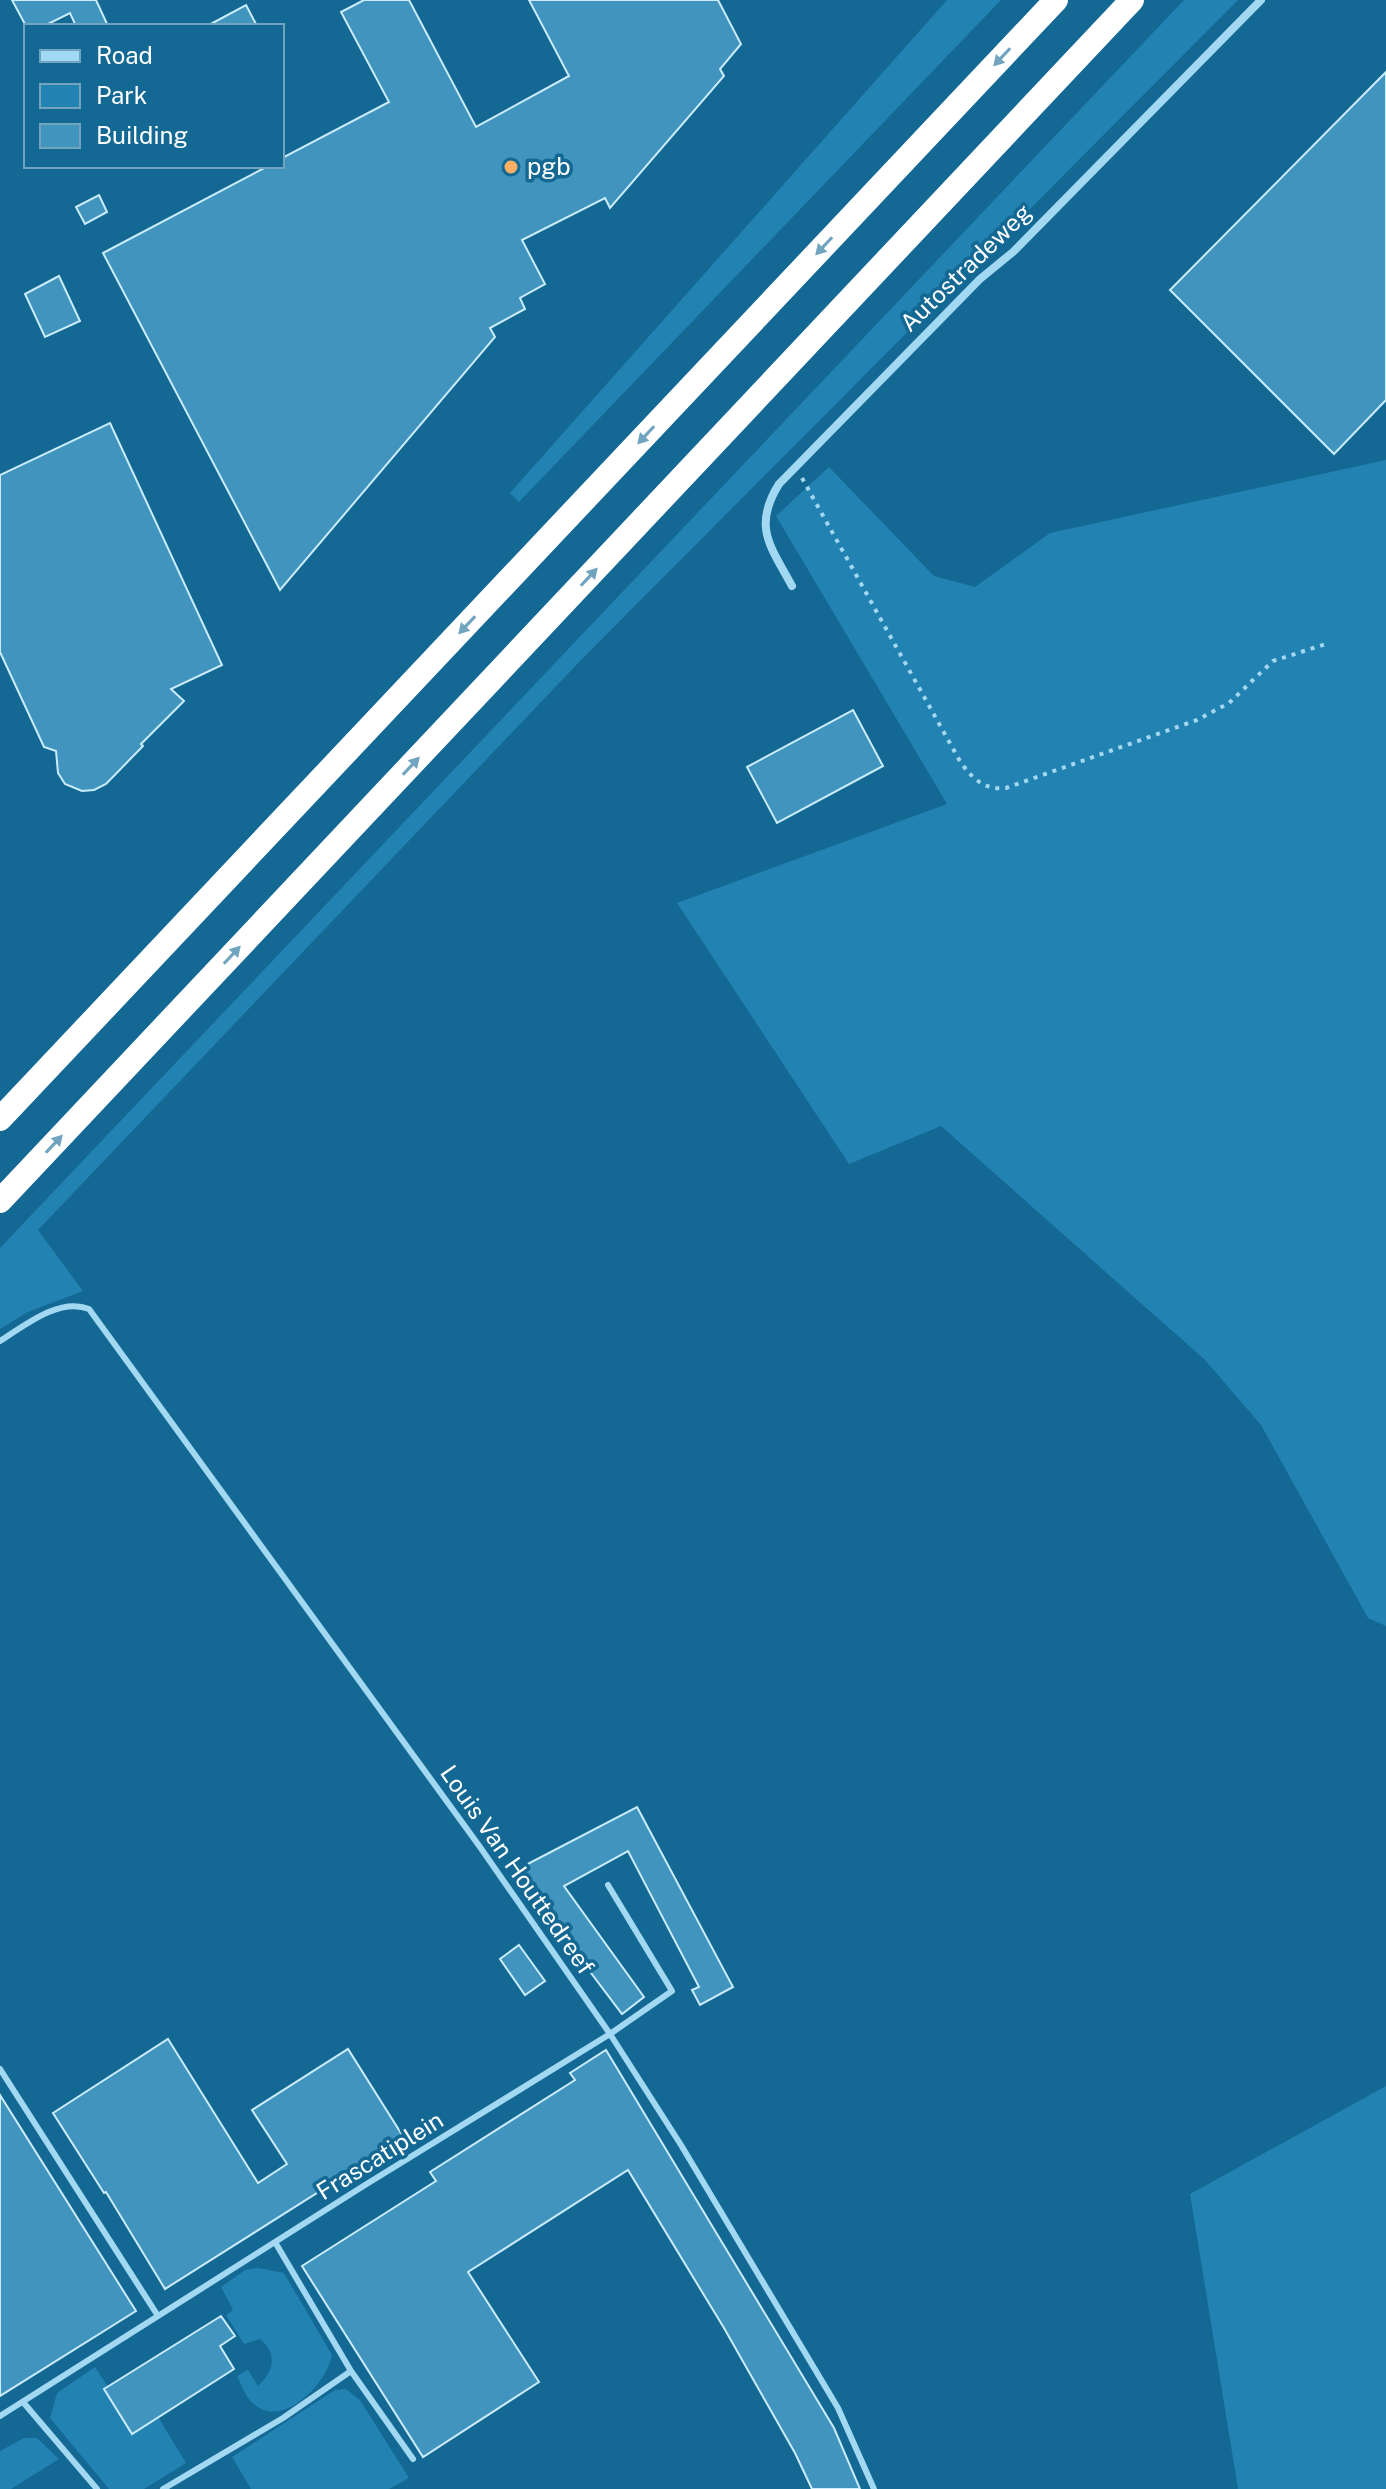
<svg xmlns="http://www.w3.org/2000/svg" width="1386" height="2489" font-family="'Public Sans',sans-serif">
  <rect width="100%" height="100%" fill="#136894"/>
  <path fill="#2282b1" d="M947,0H1001L519,502L510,493Z
    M1184,0H1238L583,658L38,1230L83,1291L28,1312L0,1329V1248Z
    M1386,460V1626L1368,1618L1261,1425L1205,1360L941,1126L849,1164L677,903L947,804L776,516L829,467L934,576L975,587L1050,533Z
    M1386,2086V2489H1238L1190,2194Z
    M258,2268L284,2273L332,2355C327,2385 278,2435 249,2399C244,2393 241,2383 237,2376L248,2370L258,2386C275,2370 277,2353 260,2339L244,2344L226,2315L233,2310L221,2287L245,2270Z
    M95,2367L108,2387L158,2417L186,2463L144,2489H109L50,2418L57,2393Z
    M346,2389L360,2400L409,2478L389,2489H251L232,2457L335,2390Z
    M24,2438H37L59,2459L11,2489H0V2451Z"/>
  <path fill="#4094be" stroke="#caecfd" stroke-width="2" d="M12,0H96L108,26H76L70,13L44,26H26Z
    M364,0H409L476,127L569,76L529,0H718L741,44L720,69L724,76L610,208L605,198L522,240L545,284L520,298L525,309L490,328L495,337L280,590L103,253L268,166H282V158L389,102L341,12Z
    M246,5L257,26H207Z
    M1386,72V400L1334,454L1170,290Z
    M99,195L107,212L85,224L76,207Z
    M59,276L80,321L45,337L25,294Z
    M110,423L222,665L171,689L184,701L141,744L143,746L106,784L94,790L82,791L65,784L58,773L56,751L44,747L0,652V475Z
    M853,710L883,766L777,823L747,767Z
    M637,1807L733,1987L700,2005L692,1990L699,1987L628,1851L564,1886L644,1997L622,2014L539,1904L520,1868Z
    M519,1945L545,1981L525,1995L500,1959Z
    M168,2039L258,2183L287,2164L252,2110L348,2049L404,2138L165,2289L106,2192L104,2193L53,2113Z
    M606,2050L834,2428L860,2489H812L795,2453L724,2328L628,2170L468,2272L539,2382L423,2457L302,2266L436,2181L430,2172L575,2080L570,2073Z
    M0,2095L136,2311L0,2396Z
    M221,2316L235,2336L220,2346L234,2369L132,2434L104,2389Z"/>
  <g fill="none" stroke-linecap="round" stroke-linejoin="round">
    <path stroke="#a2d8f2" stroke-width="4" stroke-dasharray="4 6" stroke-linecap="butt" d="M802,478L961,763C974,780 985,790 1006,788L1197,720L1229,703L1273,661L1326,644"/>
    <path stroke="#a2d8f2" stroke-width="6" d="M0,1341C24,1326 59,1297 89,1309L480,1847L610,2034L681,2145L838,2408L874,2489
      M0,2069L158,2316
      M351,2371L413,2459
      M23,2402L97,2489
      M0,2416L365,2185L610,2034L672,1991L608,1885
      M163,2489L283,2418L351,2371L275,2242"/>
    <path stroke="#a2d8f2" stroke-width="8" d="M792,586C771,547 752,527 779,484L980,279L1013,252L1261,0"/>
    <path stroke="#fff" stroke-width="24" d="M0,1119L1056,0
      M0,1201L1132,0"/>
  </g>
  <defs><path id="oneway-solid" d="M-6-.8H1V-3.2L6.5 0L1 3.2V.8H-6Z" transform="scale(2)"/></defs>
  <g fill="#71a4bf">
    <use href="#oneway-solid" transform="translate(1002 57) rotate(133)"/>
    <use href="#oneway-solid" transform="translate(824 246) rotate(133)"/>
    <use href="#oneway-solid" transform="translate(646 435) rotate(133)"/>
    <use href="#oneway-solid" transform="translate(589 577) rotate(-47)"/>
    <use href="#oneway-solid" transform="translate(467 625) rotate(133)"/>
    <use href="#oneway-solid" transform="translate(411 766) rotate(-47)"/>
    <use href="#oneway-solid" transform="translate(232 955) rotate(-47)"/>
    <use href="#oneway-solid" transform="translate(54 1144) rotate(-47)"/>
  </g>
  <circle fill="#ffaf63" stroke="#136894" stroke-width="3" cx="511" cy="167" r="8"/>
  <g text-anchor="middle" stroke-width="7" stroke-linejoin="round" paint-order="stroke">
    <g font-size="24" fill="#fff" stroke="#136894" text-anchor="start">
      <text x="527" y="175">pgb</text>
    </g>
    <g font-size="24" fill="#fff" stroke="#136894">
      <text transform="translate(966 268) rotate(-44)" y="8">Autostradeweg</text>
      <text transform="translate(517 1870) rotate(55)" y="8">Louis Van Houttedreef</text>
      <text transform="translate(380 2156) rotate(-32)" y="8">Frascatiplein</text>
    </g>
  </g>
  <rect x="24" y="24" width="260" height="144" fill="#136894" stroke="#71a4bf" stroke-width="2"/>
  <rect x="40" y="50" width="40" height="12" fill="#a2d8f2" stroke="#71a4bf" stroke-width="2"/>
  <text x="96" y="64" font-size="24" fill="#ffffff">Road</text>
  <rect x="40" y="84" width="40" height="24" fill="#2282b1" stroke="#71a4bf" stroke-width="2"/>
  <text x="96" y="104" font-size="24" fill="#ffffff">Park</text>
  <rect x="40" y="124" width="40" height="24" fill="#4094be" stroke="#71a4bf" stroke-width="2"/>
  <text x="96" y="144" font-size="24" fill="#ffffff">Building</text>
</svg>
